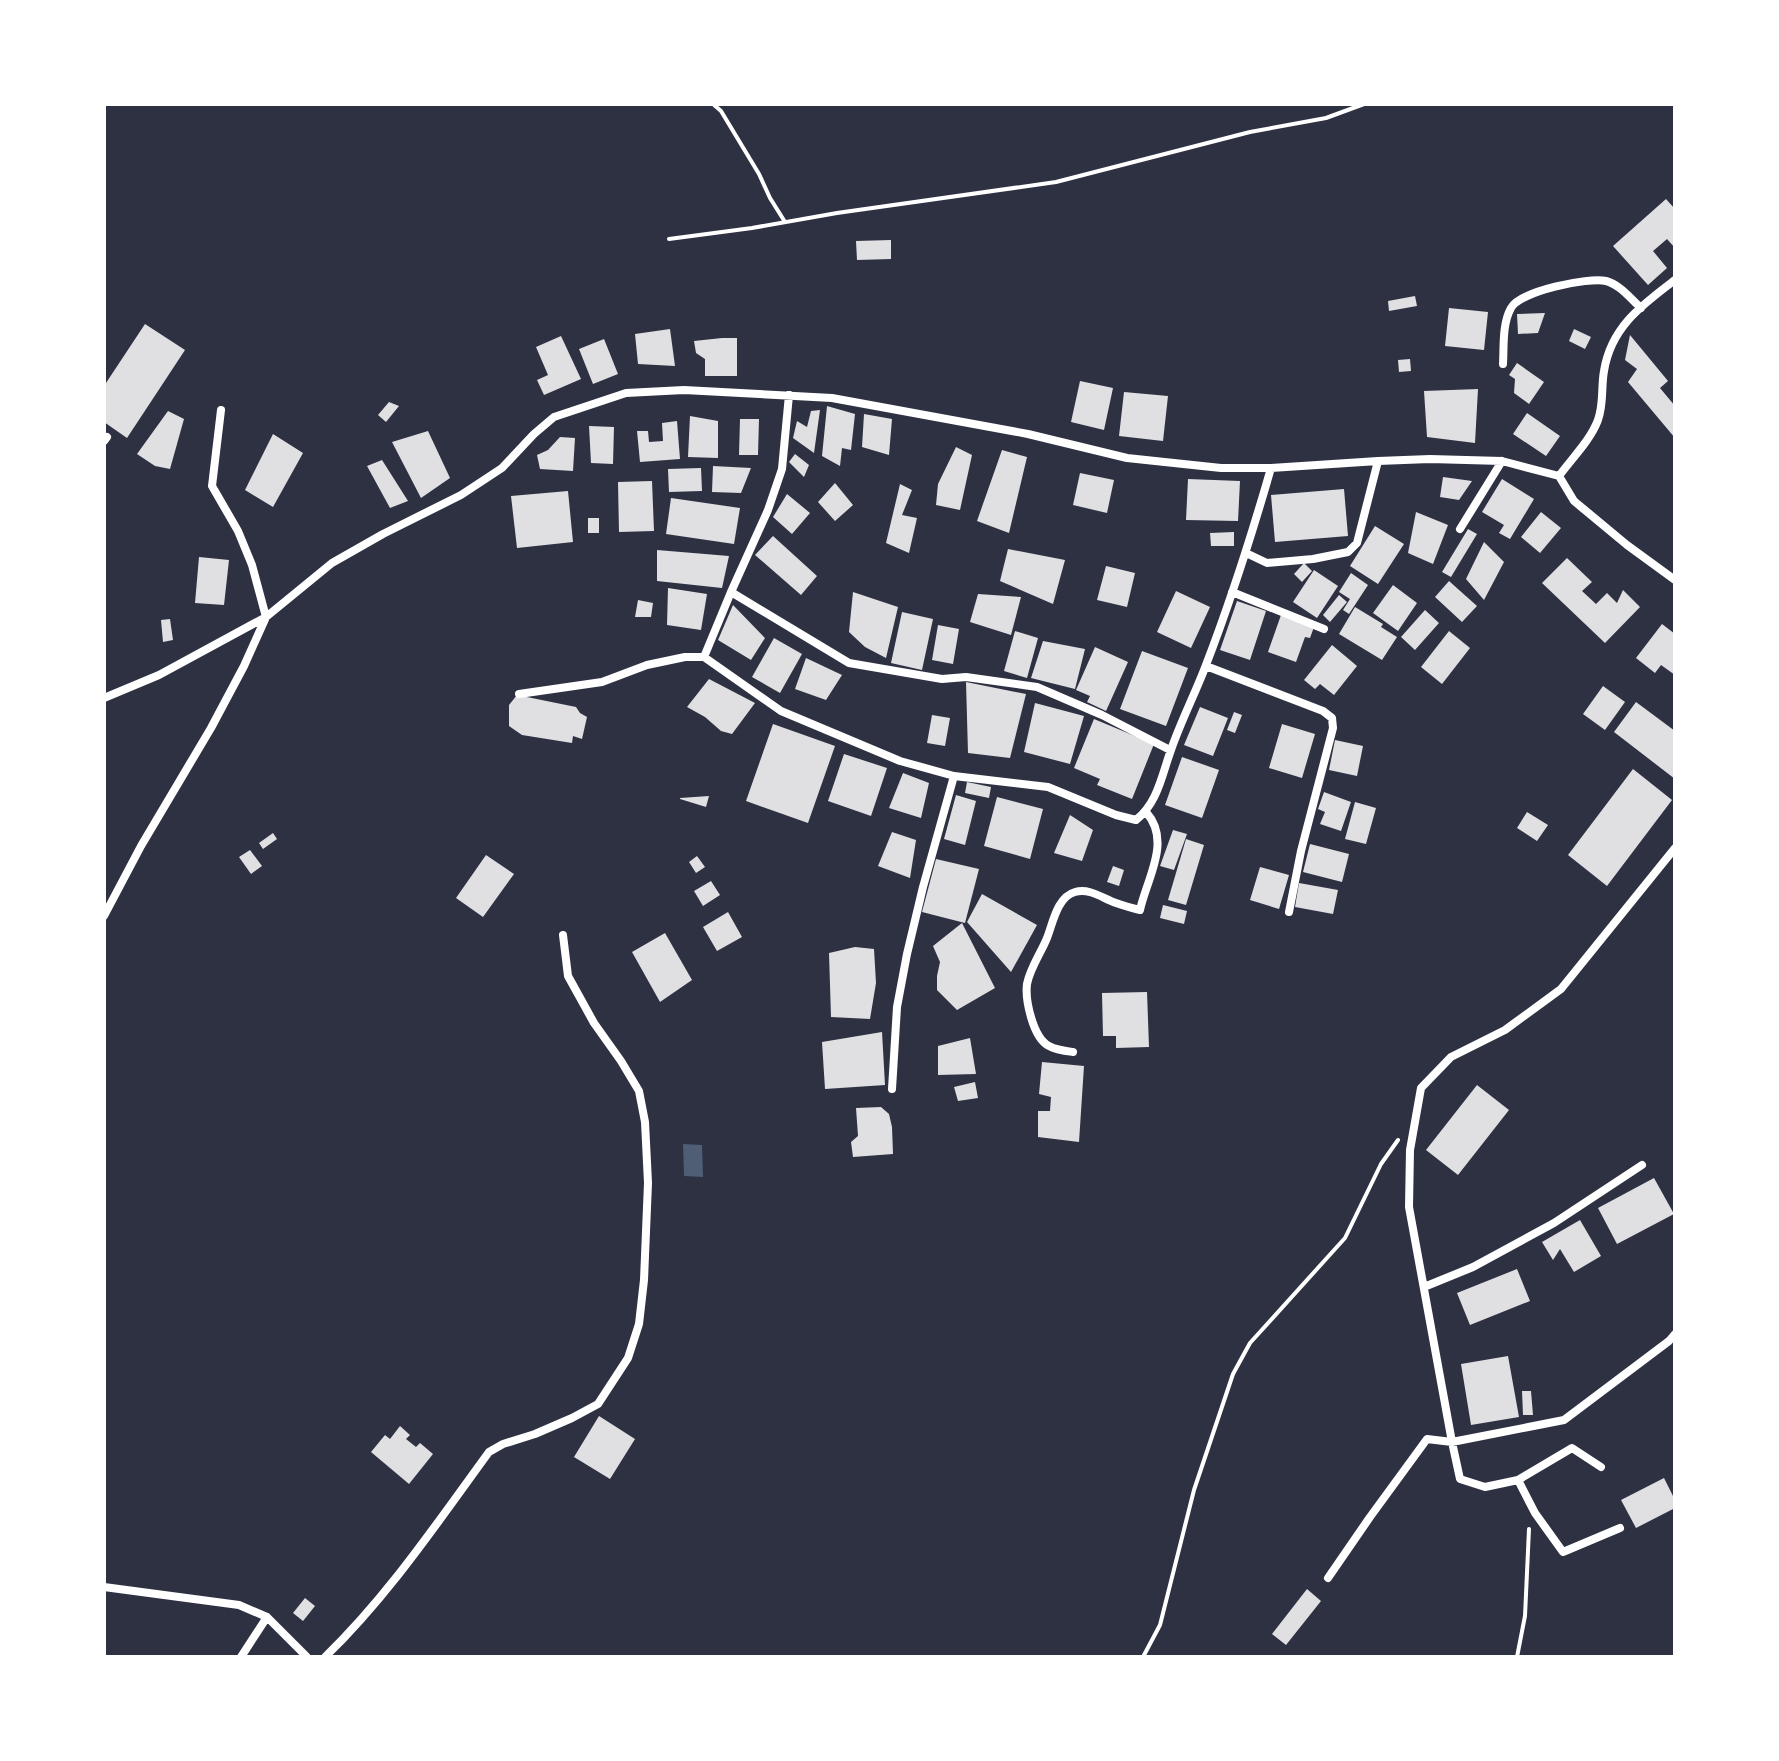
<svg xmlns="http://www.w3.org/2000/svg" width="1779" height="1761" font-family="Lato,sans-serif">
  <rect width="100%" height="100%" fill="#2d3142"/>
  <path fill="#4f5d75" d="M683,1144L702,1145L703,1177L684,1176Z"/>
  <path fill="#e0e0e3" d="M1666,199L1675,209V248L1667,239L1653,251L1667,268L1648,285L1613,246Z
    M891,240V259L857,260L856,241Z
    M1415,296L1417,306L1389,311L1388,301Z
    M1449,308L1488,312L1484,350L1445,346Z
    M1545,313L1538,333L1518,334L1517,314Z
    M145,324L185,350L127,438L104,422V386Z
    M670,329L675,366L638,364L635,334Z
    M1574,329L1591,337L1585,349L1569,341Z
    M1630,335L1668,381L1660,388L1675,406V438L1628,382L1637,369L1625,360Z
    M561,336L581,379L544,395L537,380L548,375L536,347Z
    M722,338H737V376H705V359L696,353L694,341Z
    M604,339L618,374L593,384L579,349Z
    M1410,359L1411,371L1399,372L1398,360Z
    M1517,363L1544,382L1529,404L1514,393L1515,379L1509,375Z
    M1080,381L1113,388L1104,430L1071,422Z
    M1478,389L1475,443L1427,437L1424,391Z
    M1124,392L1168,396L1163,441L1119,436Z
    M389,402L399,406L386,422L378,415Z
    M827,406L855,414L851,450L842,448L840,466L822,456Z
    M820,410L814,453L793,438L797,421L807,427L811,411Z
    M168,411L184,419L170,469L155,466L137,454Z
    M1527,413L1560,436L1546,456L1513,434Z
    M864,414L892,419L889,455L862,447Z
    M690,416L718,421V458L688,457Z
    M740,419H759L758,455H739Z
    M677,421L680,459L640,462L637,431H648L649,442L663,441L662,423Z
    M589,426L614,427L613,464L591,463Z
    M428,431L450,478L421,498L392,442Z
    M273,434L303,453L273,507L245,490Z
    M560,437L575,438L573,471L540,469L537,455L548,450Z
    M956,447L972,455L960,510L936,505L938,484Z
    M1002,450L1027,457L1009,533L977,521Z
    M795,454L809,465L804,477L789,462Z
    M382,460L408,501L390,508L367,466Z
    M713,466L751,468L741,493L712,492Z
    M701,468L702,491L669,492L668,469Z
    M1080,473L1114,480L1107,513L1073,505Z
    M1443,477L1472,481L1459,500L1440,497Z
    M1188,479L1240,481L1238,521L1186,520Z
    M1502,479L1534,499L1510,539L1499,533L1504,525L1482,512Z
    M652,481L654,531L619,532L618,482Z
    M835,483L853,505L835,521L818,502Z
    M900,484L912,490L902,515L917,518L909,553L886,543Z
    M1344,489L1348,536L1275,542L1271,495Z
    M568,491L573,542L517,548L511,496Z
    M787,494L810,513L792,534L773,517Z
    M671,498L740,508L734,544L666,534Z
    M1416,512L1448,525L1433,564L1408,553Z
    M1541,512L1561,528L1540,553L1521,537Z
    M588,518H599V533H588Z
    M1375,526L1404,544L1378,584L1350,566Z
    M1468,529L1477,534L1451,577L1442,572Z
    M1234,532V546H1211L1210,533Z
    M773,536L817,576L801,595L755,555Z
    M1484,542L1504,562L1484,600L1466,579Z
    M1008,549L1065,560L1053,604L1000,581Z
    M657,550L729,556L722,588L657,581Z
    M199,557L229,560L224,605L195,603Z
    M1567,558L1592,582L1582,591L1596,604L1607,593L1617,603L1623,590L1640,607L1605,643L1542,583Z
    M1304,563L1312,571L1302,582L1294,574Z
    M1106,566L1135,573L1127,607L1097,600Z
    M1314,570L1338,586L1317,618L1293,602Z
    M1351,573L1368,585L1349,614L1343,610L1350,599L1339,592Z
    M1449,581L1477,606L1462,622L1435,597Z
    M1393,585L1417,603L1398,631L1373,613Z
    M668,588L707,594L701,630L667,625Z
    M1176,591L1210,607L1191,648L1157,632Z
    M853,592L898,607L886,658L865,647L849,632Z
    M978,594L1021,597L1011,635L970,622Z
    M1339,595L1347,602L1330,622L1323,615Z
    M638,600L653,603L651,617H635Z
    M1237,601L1266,611L1250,660L1220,650Z
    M733,605L765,638L751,660L718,640Z
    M1355,607L1383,624L1381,627L1397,637L1382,660L1339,634Z
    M1425,610L1439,623L1415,650L1401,637Z
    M902,612L933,619L922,670L891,663Z
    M1281,615L1314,627L1310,638L1305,637L1296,662L1268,652Z
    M170,619L173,640L163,642L161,620Z
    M1662,624L1675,634V675L1661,665L1655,673L1636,658Z
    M938,625L959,629L953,664L932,660Z
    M1015,631L1038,638L1027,678L1004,671Z
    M1449,631L1470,648L1442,684L1421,667Z
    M774,638L802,654L780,693L752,677Z
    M1043,641L1085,649L1075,689L1031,678Z
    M1332,645L1357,666L1334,695L1320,684L1315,689L1304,680Z
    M1095,647L1128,662L1106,711L1087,702L1090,696L1076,690Z
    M1142,651L1188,668L1166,726L1120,709Z
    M806,658L842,675L826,700L795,689Z
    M709,679L755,703L732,734L721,731L705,717L687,707Z
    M966,682L1026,694L1010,758L968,753Z
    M1603,686L1625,702L1605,730L1583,714Z
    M517,695L576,707L580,713L587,717L582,739L573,736L572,743L522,735L509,726V705Z
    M1636,702L1675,731V779L1614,732Z
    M1035,703L1084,716L1070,764L1024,752Z
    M1200,707L1228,718L1213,756L1184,745Z
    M1234,712L1242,715L1235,733L1227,730Z
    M932,715L950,718L945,746L927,743Z
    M1094,719L1154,744L1132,799L1097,785L1100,779L1074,768Z
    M773,724L835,746L808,823L746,801Z
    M1282,724L1315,734L1302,778L1269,768Z
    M1335,740L1363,746L1357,776L1329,770Z
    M844,754L887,768L871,816L828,801Z
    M1182,757L1219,770L1202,818L1165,805Z
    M1633,769L1672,800L1607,886L1568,855Z
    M903,773L929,783L921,818L889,808Z
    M967,782L991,787L989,798L965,793Z
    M1324,792L1351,802L1341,831L1320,824L1325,812L1318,809Z
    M956,795L976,801L965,845L944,839Z
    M709,796L706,807L680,799V798Z
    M997,797L1043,809L1030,859L984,846Z
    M1355,802L1376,808L1366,844L1345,839Z
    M1527,812L1548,825L1537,841L1517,828Z
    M1070,815L1093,830L1082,861L1054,853Z
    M1173,830L1187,834L1174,870L1160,866Z
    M892,832L916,840L910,878L878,866Z
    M273,833L277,839L263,849L259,843Z
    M1186,839L1204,845L1186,905L1168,900Z
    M1310,844L1349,854L1342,882L1303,872Z
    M250,850L262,866L251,874L239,857Z
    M486,855L514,874L483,917L456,898Z
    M697,856L705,867L696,873L689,862Z
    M936,859L979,869L965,923L922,912Z
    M1113,866L1124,870L1119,886L1107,882Z
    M1260,867L1289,875L1279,909L1250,900Z
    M711,881L720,895L703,906L694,891Z
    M1299,883L1338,890L1333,914L1295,907Z
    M982,894L1037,925L1011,972L967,922Z
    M1163,905L1187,911L1184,924L1160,918Z
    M728,912L742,937L717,951L703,927Z
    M962,923L995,988L957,1010L937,990V976L940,962L933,946Z
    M665,933L692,980L660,1002L632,952Z
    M855,947L874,949L876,983L870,1019L831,1017L829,953Z
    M1147,992L1149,1047L1116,1048V1036H1103L1102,993Z
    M882,1032L885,1085L825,1089L822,1042Z
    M970,1038L976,1074L938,1075V1046Z
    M1042,1062L1084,1066L1079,1142L1038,1137V1111H1050L1051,1097L1039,1094Z
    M975,1082L978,1098L958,1101L954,1087Z
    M1477,1085L1509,1110L1458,1175L1426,1150Z
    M881,1107L889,1114L892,1127L893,1154L853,1157L851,1142L858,1136L856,1108Z
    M1654,1178L1674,1214L1617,1244L1598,1208Z
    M1580,1220L1601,1256L1574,1272L1560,1249L1553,1260L1542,1242Z
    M1517,1269L1530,1301L1470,1325L1457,1293Z
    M1508,1356L1519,1417L1471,1425L1461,1364Z
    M1522,1391H1531L1533,1415H1523Z
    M599,1416L635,1439L610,1479L574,1457Z
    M400,1426L410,1435L406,1439L416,1447L420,1443L433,1454L409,1484L371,1452L385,1435L390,1439Z
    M1664,1478L1675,1500V1508L1636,1528L1621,1500Z
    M1307,1589L1321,1601L1286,1645L1272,1634Z
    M305,1598L315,1606L303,1621L293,1613Z"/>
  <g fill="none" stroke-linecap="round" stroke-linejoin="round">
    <path stroke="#fff" stroke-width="4" d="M713,104L721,111L759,174L770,198L785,222
      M669,239L752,228L837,213L1056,182L1250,132L1326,118L1364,104
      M1143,1657L1160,1625L1194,1490L1233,1374L1250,1343L1345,1238L1381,1164L1398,1140
      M1517,1657L1525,1616L1529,1529"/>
    <path stroke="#fff" stroke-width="8" d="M1503,364C1504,347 1502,324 1511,308C1520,291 1588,277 1606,281C1619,284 1631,299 1641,308
      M104,441L107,437
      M1559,476C1572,458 1590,441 1598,420C1604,403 1601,387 1604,371C1611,327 1642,305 1675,280
      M1460,529L1502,461
      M1246,553L1267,563L1313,559L1348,552L1357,543L1378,461
      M731,592L768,510L782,469L789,395
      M1232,592L1324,629
      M704,657L731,592L849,663L942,679L966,677L1037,687L1102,715L1170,750
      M1206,666L1323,711L1332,718L1333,728L1301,851L1289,912
      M519,694L602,682L647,665L685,657H704L781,711L900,761L954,776L1048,787L1116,815L1136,820C1158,803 1162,774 1171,750C1181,721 1195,694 1206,665C1231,600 1252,534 1271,468
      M104,698L159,675L266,617L332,563L383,534L461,495L502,468L534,434L554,417L626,393L684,390L832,398L1028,434L1127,458L1221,468H1271L1378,461L1430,459L1502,461L1559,476L1574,501L1627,545L1675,580
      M104,916L141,846L211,728L244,666L266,617L252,565L238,531L212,486L221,410
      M1073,1052C1065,1051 1056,1050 1049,1046C1033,1038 1025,1000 1027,984C1030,968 1041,953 1047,938C1053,923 1057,897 1075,892C1090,888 1102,898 1116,903C1124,906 1132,908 1140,910C1147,878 1172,841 1146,812
      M892,1089L897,1007L907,954L923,887L954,776
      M1424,1287L1473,1267L1554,1223L1642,1165
      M1601,1467L1572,1448L1518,1480L1485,1487L1460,1479L1452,1442L1409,1207L1410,1150L1421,1088L1451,1057L1505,1030L1561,989L1675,848
      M1518,1480L1535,1513L1563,1552L1620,1528
      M1328,1578L1370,1517L1427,1439L1452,1442L1564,1420L1669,1341L1675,1334
      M104,1587L239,1605L267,1617L307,1657
      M241,1657L267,1617
      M325,1657C388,1596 437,1523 489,1452L503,1444L535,1434L572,1418L598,1404L628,1358L639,1324L644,1280L648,1183L645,1122L639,1091L621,1061L594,1023L568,976L563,935"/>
  </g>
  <rect width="1779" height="1761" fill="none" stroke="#ffffff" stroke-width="212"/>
</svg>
